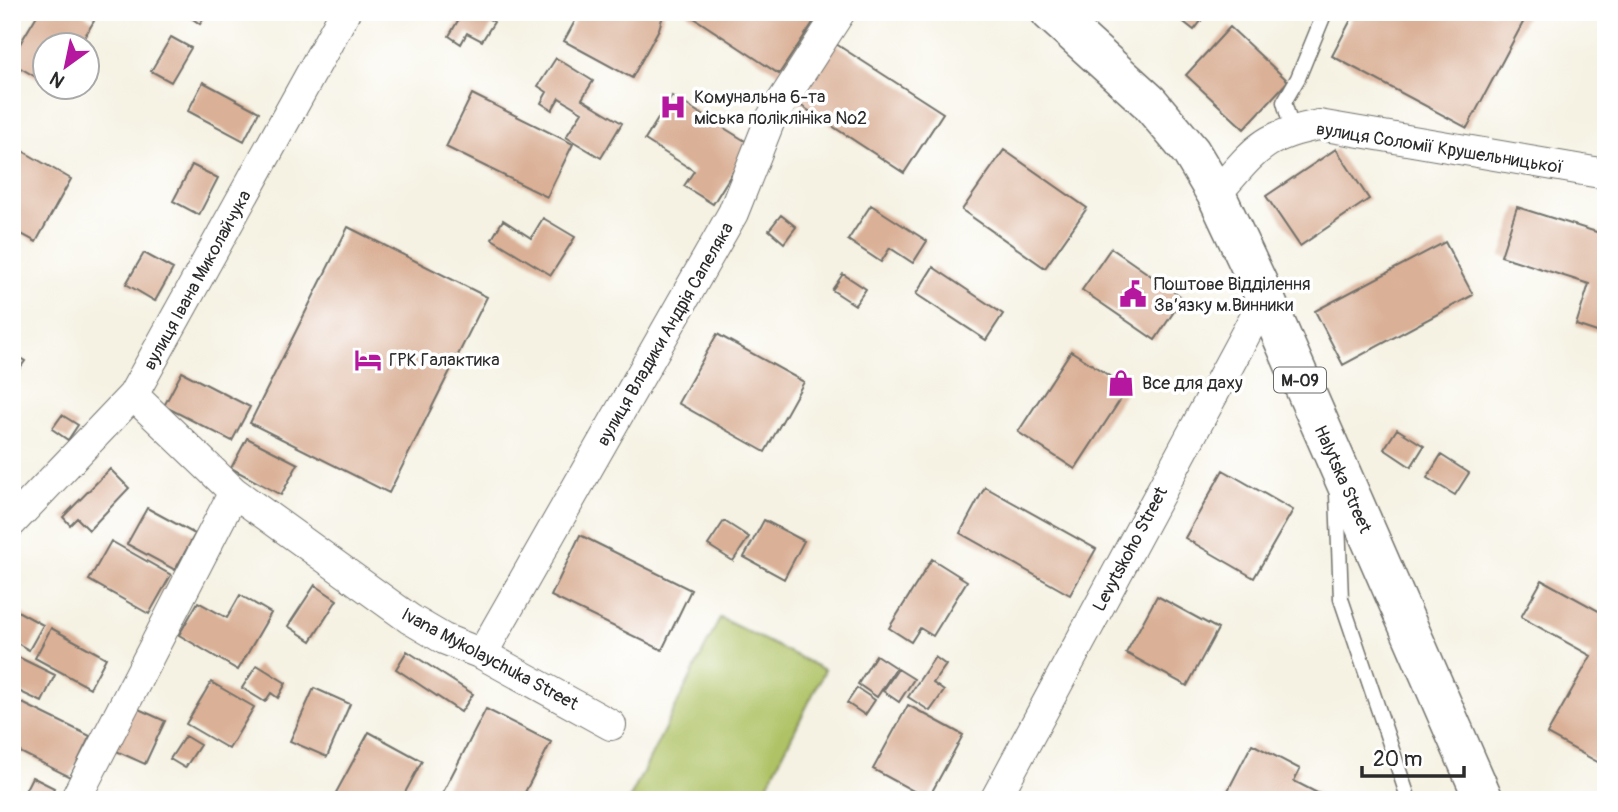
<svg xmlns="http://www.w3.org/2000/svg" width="1618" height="812" font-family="Pangolin,sans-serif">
  <rect width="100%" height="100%" fill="#fff"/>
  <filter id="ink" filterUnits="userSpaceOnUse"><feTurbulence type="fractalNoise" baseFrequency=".0143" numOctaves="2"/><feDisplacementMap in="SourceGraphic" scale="14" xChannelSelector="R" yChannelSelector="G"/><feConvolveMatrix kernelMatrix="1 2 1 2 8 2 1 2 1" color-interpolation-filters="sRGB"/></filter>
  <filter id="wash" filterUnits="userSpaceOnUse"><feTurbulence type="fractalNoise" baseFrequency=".00686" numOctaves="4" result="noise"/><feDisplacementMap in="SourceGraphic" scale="28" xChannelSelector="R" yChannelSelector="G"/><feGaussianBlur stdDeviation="1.57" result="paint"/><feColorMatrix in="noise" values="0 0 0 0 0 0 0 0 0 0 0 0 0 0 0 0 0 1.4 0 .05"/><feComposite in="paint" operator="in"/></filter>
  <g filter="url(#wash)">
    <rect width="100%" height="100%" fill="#f5f2e3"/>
    <path fill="#afc265" stroke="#6d7648" stroke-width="2" d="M720,618L825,670L760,800H629Z"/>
    <g id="blocks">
      <path fill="#dab096" d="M39,12H80L94,21L79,46H46V83L12,63V57Z
        M183,12H208L200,24Z
        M463,12H477L494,22L482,41L467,33L461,44L449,36Z
        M580,12H664L659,29L632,78L564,41Z
        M685,12H820L779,74Z
        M1171,12H1208L1194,30Z
        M1355,12H1523L1527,15L1467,128L1332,56Z
        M1230,27L1288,81L1244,129L1186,75Z
        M171,37L191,48L171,82L151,71Z
        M836,44L943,113L904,173L797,103Z
        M556,58L593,81L582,99L622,123L601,158L566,137L582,112L559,98L552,110L541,103L547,92L538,86Z
        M203,82L259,112L244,141L188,111Z
        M472,94L573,144L547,197L446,147Z
        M672,96L750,144L713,204L684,186L694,171L645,140Z
        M12,145L71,179L36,242L12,229Z
        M1336,149L1369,199L1300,246L1266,196Z
        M1004,150L1087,208L1045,268L962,210Z
        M192,165L218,178L199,215L173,201Z
        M871,205L927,241L913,263L890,248L881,262L848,240Z
        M1517,207L1606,235V335L1576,325L1589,284L1501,256Z
        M781,215L796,227L784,243L769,230Z
        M543,218L575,237L551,275L492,239L503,220L531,238Z
        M348,227L487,297L389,493L250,423Z
        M1445,242L1473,295L1343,365L1315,311Z
        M1111,248L1183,298L1155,340L1082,290Z
        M144,253L173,269L155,301L126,284Z
        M933,267L1003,314L986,340L916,294Z
        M843,274L866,289L855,305L832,290Z
        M717,334L804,382L765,452L678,403Z
        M1071,351L1128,388L1075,469L1018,432Z
        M12,353L25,361L12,379Z
        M182,372L250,407L232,441L164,406Z
        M62,415L78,425L68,440L52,429Z
        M1397,429L1424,446L1411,467L1384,449Z
        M247,438L298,464L281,495L231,468Z
        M1441,455L1469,473L1455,495L1427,478Z
        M110,469L129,488L89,530L77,518L70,525L63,517Z
        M1223,470L1293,510L1254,578L1185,538Z
        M985,487L1096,549L1070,595L960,533Z
        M147,508L195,534L175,570L127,544Z
        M764,520L804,541L784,579L744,557Z
        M724,521L749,537L733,561L708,545Z
        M580,535L691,590L662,650L551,596Z
        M111,541L171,575L149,614L89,580Z
        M932,559L967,581L933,636L920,628L911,642L889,628Z
        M1542,580L1606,615V760L1603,765L1547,734L1591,656L1521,617Z
        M315,585L337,600L311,641L288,626Z
        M240,595L271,613L238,670L179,635L198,602L227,618Z
        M1157,596L1218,629L1187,686L1126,653Z
        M12,608L43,625L29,650L12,640Z
        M51,628L106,658L90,688L35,658Z
        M407,651L473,694L461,712L396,669Z
        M12,654L55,675L42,702L12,688Z
        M876,655L896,668L877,697L858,684Z
        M935,657L946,665L933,683L944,691L930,711L908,697Z
        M257,665L286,683L278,698L271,693L265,702L242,688Z
        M898,669L914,679L899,702L883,691Z
        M211,682L254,707L229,749L186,724Z
        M314,688L350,704L327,757L290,741Z
        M857,688L875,700L865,715L847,703Z
        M12,698L90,736L70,777L12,748Z
        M908,705L963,735L928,799L873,769Z
        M134,707L165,721L145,764L114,750Z
        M486,709L551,742L521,800H439Z
        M369,732L422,761L401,800H332Z
        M185,736L200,745L185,768L170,759Z
        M1252,744L1300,769L1294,781L1331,800H1223Z
        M32,777L54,788L48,800H12V792L22,797Z"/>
    </g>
  </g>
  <g filter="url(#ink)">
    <use href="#blocks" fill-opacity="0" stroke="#72716b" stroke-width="2"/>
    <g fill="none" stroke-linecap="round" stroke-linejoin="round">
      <defs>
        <path id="service" d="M1292,130L1284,102L1298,78L1325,12
          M1337,494L1341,599L1409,800"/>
        <path id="minor" d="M1216,194C1254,152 1260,136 1319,125L1606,174
          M133,395L234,492L410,619L444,639L482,654L611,725
          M12,522L133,395L345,12
          M482,654L733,213L770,120L840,12
          M75,800L234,492
          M995,800L1265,298"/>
        <path id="primary" d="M1050,12L1149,102L1191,152L1216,194L1265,298L1484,800"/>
      </defs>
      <use href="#service" stroke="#72716b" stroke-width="17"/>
      <use href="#minor" stroke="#72716b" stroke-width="32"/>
      <use href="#primary" stroke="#72716b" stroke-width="41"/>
      <use href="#service" stroke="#fff" stroke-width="14"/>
      <use href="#minor" stroke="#fff" stroke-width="30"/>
      <use href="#primary" stroke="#fff" stroke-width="38"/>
    </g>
  </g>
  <defs>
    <symbol id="hospital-bare" viewBox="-9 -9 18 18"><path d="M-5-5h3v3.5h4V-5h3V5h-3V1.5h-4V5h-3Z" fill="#b5179e" stroke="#fff" stroke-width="2.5" paint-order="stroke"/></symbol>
    <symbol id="civic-bare" viewBox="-9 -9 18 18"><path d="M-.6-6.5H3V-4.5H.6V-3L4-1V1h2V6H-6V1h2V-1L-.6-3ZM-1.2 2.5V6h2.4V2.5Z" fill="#b5179e" stroke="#fff" stroke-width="2.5" paint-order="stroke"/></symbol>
    <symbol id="hotel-bare" viewBox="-9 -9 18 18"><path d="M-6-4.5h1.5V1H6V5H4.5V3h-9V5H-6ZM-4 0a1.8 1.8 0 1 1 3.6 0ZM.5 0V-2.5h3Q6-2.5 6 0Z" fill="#b5179e" stroke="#fff" stroke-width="2.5" paint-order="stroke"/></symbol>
    <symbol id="shop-bare" viewBox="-9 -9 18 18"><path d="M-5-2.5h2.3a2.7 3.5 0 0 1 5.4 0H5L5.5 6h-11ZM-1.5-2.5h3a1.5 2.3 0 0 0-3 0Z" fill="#b5179e" stroke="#fff" stroke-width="2.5" paint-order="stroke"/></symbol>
  </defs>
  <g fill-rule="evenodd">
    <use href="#hospital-bare" x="654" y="88" width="38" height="38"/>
    <use href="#civic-bare" x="1114" y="275" width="38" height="38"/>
    <use href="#hotel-bare" x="349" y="341" width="38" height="38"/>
    <use href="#shop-bare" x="1102" y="364" width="38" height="38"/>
  </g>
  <g text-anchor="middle" stroke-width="7" stroke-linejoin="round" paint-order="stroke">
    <rect fill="#fff" stroke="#6b6b6b" stroke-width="2" x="1274" y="367.5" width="52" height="25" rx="5"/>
    <g font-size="16" font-weight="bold" fill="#2b2b2b">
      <text x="1300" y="386">М-09</text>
    </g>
    <g font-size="18" fill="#2b2b2b" stroke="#fff" text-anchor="start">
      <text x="694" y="103">Комунальна 6-та<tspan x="694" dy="21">міська поліклініка №2</tspan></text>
      <text x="1154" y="290">Поштове Відділення<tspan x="1154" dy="21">Зв’язку м.Винники</tspan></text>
      <text x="389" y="366">ГРК Галактика</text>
      <text x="1142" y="389">Все для даху</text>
    </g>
    <g font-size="18" fill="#2b2b2b" stroke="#fff">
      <text transform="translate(1440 148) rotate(9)" y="6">вулиця Соломії Крушельницької</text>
      <text transform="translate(197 280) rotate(-61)" y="6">вулиця Івана Миколайчука</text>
      <text transform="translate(665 334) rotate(-60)" y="6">вулиця Владики Андрія Сапеляка</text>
      <text transform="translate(1343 479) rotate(66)" y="6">Halytska Street</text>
      <text transform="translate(1130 549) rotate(-62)" y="6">Levytskoho Street</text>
      <text transform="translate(490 659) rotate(28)" y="6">Ivana Mykolaychuka Street</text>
    </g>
  </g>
  <rect width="1618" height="812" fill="none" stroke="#fff" stroke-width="42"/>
  <g transform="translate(66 66) rotate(213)"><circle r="33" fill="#ffffff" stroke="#aaaaaa" stroke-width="2"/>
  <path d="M0-5L12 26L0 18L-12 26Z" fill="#b5179e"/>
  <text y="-10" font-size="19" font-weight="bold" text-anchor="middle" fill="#2b2b2b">N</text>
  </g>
  <path d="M1362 766v10h102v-10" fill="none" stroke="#2b2b2b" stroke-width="3.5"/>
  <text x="1373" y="766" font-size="21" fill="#2b2b2b" stroke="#ffffff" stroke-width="5" paint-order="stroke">20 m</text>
</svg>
